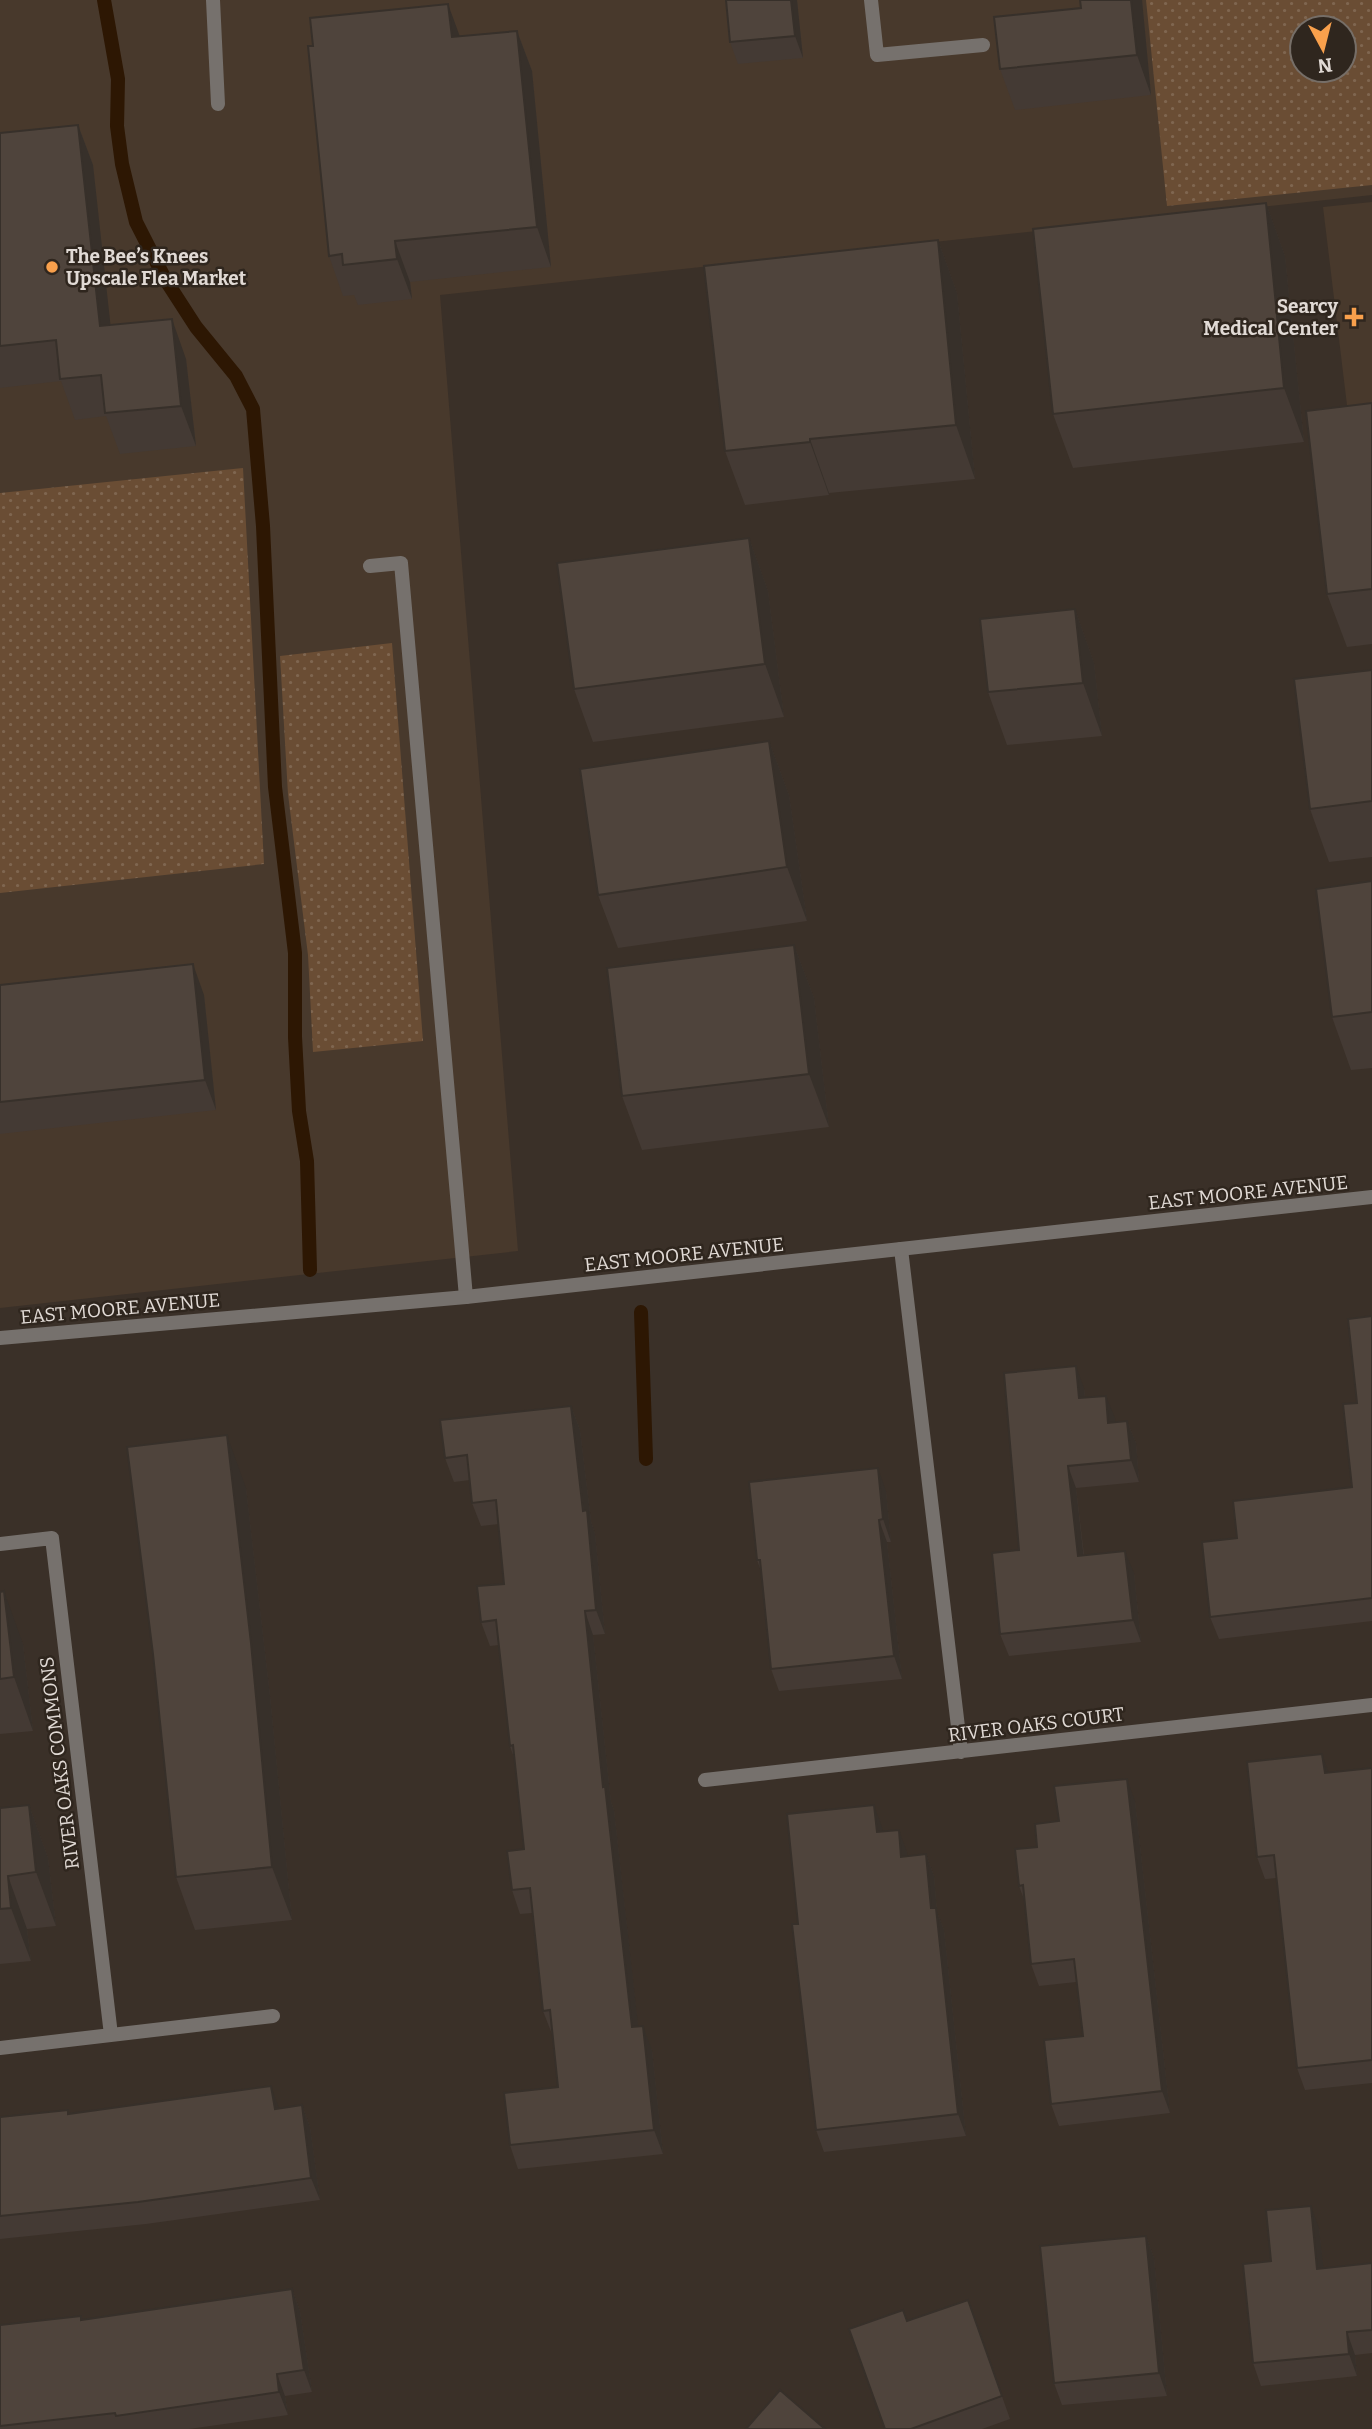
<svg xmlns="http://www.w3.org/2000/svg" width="1372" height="2429" font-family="Bitter,serif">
  <defs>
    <pattern id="grass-dots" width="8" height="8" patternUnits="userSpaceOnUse" patternTransform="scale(1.75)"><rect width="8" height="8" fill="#6a4d34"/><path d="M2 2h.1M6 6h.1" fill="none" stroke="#7f6650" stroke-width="1.8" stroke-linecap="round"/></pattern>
  </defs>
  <rect width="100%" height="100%" fill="#3a3028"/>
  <path fill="#48392c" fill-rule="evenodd" d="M0,0H1372V195L440,295L518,1251L0,1308ZM1302,28H1344V70H1302Z
    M1372,202V428L1350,430L1323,207Z"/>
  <path fill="url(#grass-dots)" fill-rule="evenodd" d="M1146,0H1372V185L1167,206ZM1344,28V70H1302V28Z
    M243,468L264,864L0,893V493Z
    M392,643L423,1041L313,1052L308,955L288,794L280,656Z"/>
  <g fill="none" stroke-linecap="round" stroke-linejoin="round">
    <path stroke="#2d1703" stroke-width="14" d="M104,0L118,79L117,126L122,164L136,222L165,279L196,327L236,376L253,409L263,526L275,787L295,953V1037L299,1111L307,1161L310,1270
      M641,1312L646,1459"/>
    <path stroke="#76716d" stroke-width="14" d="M213,0L218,104
      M871,0L877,55L983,45
      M370,566L401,563L466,1297"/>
    <path stroke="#76716d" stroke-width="14" d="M901,1249L961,1752
      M0,1544L52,1538L111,2035
      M705,1780L1372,1705
      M0,2048L273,2016"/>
    <path stroke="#76716d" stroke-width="14" d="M0,1338L466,1297L1372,1197"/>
  </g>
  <path fill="#443a34" d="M726,0H797L803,58L738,64L730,42Z
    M1080,0H1142L1151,95L1015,110L1000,69L1081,8Z
    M517,31L532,71L551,267L410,282L412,299L358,305L354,295L343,296L329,256L460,36Z
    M78,125L93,165L110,325L186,359L196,446L120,454L106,416L75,420L61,381L0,388V133Z
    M1266,203L1285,256L1304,442L1073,468L1053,414Z
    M938,240L957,293L975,479L829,493V495L745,505L725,451Z
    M1372,403V644L1347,647L1327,594Z
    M749,538L768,591L784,717L593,742L574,689Z
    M1075,609L1094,663L1102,736L1007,745L988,692Z
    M1372,670V857L1329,862L1310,809Z
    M769,741L789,795L807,921L618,948L598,895Z
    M1372,881V1068L1351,1070L1332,1017Z
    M794,945L814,998L829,1127L642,1150L622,1096Z
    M0,985L204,995L216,1110L0,1134Z
    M1372,1316V1621L1219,1639L1210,1617L1237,1538L1352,1487L1357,1403Z
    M1084,1388L1085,1398L1115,1418V1422L1127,1421L1136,1443L1139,1482L1076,1488L1084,1555L1134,1573L1141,1642L1009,1656L1000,1634L1019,1550Z
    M571,1406L580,1430L591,1521L595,1534L605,1634L593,1635L611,1802L614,1810L638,2027L652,2050L663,2154L518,2169L510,2145L558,2087L552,2034L543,2011L532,1913L520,1914L512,1890L524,1849L514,1758L510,1746L499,1645L490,1646L481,1622L504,1584L499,1524L481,1526L472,1503L470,1480L454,1482L445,1458Z
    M246,1488L270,1696L292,1920L195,1930L176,1877Z
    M886,1491L891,1542H887L902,1679L779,1691L771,1669L761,1571L757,1560Z
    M0,1592L23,1644L33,1731L0,1734Z
    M1372,1768V2083L1305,2090L1297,2068L1277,1878L1265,1879L1257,1857L1329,1773Z
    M1135,1801L1170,2113L1059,2126L1051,2104L1083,2036L1076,1982L1039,1986L1031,1964L1024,1899L1019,1886L1037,1847L1059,1821Z
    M29,1805L48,1858L56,1926L27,1929L31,1961L0,1964V1808Z
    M882,1827V1832L907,1852V1856L926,1854L934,1876L937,1912L944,1930L966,2136L824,2152L816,2130L798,1924Z
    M302,2105L310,2127L320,2200L146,2224L0,2239V2117L68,2110L69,2114L279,2108Z
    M1319,2228L1323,2268L1372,2263V2353L1355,2355L1357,2376L1261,2386L1253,2363L1271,2261Z
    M1146,2236L1154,2258L1167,2396L1062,2405L1054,2383Z
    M292,2289L300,2311L312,2392L285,2396L288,2415L189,2429H0V2325L81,2316L82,2320Z
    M968,2300L1010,2419L982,2429H885L907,2321Z"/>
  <path fill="#37302a" d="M791,0H797L803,58L795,36Z
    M1131,0H1142L1151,95L1137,55Z
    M448,4L463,45L452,37Z
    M517,31L532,71L551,267L537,227Z
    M78,125L93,165L115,366L100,326Z
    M1266,203L1285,256L1304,442L1284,388Z
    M938,240L957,293L975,479L956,425Z
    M395,241L410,282L412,299L397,259Z
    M172,319L186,359L196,446L181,406Z
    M810,439L829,493V495L810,442Z
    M749,538L768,591L784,717L765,664Z
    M1075,609L1094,663L1102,736L1083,683Z
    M769,741L789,795L807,921L787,867Z
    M794,945L814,998L829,1127L809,1074Z
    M193,964L204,995L216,1110L205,1080Z
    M1076,1366L1084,1388L1087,1421L1079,1398Z
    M1106,1396L1115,1418L1117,1445L1108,1423Z
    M571,1406L580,1430L591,1521L595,1534L605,1634L596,1610Z
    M1127,1421L1136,1443L1139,1482L1131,1460Z
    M227,1435L246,1488L270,1696L292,1920L272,1867Z
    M1068,1466L1076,1488L1086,1578L1078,1556Z
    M878,1468L886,1491L891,1542L883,1519Z
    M879,1520L887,1542L902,1679L894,1656Z
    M1125,1551L1134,1573L1141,1642L1133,1620Z
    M4,1591L23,1644L33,1731L14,1677Z
    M585,1611L593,1635L611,1802L614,1810L641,2051L632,2027L603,1787Z
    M1322,1754L1330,1776L1325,1773Z
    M1127,1779L1135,1801L1170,2113L1162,2091Z
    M29,1805L48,1858L56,1926L36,1872Z
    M874,1805L882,1827L885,1854L877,1832Z
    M899,1830L907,1852L910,1879L901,1857Z
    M926,1854L934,1876L937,1912L944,1930L966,2136L958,2114L931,1908Z
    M8,1876L27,1929L31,1961L11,1908Z
    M643,2026L652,2050L663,2154L654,2130Z
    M271,2086L279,2108L275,2109Z
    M302,2105L310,2127L320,2200L311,2178Z
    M1311,2206L1319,2228L1326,2291L1317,2269Z
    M1146,2236L1154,2258L1167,2396L1159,2373Z
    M292,2289L300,2311L312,2392L304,2370Z
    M1347,2332L1355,2355L1357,2376L1349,2354Z
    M277,2374L285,2396L288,2415L279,2392Z"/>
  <path fill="#4f443c" stroke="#37302a" stroke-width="2" d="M726,0H791L795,36L730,42Z
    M1080,0H1131L1137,55L1000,69L994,17L1081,8Z
    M448,4L452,37L517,31L537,227L395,241L397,259L343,265L342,254L329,256L308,46H313L310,18Z
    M78,125L100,326L172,319L181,406L105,413L101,375L60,379L56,340L0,346V133Z
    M1266,203L1284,388L1053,414L1033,229Z
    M938,240L956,425L810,439V442L725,451L704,266Z
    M1372,403V589L1327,594L1306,411Z
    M749,538L765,664L574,689L557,563Z
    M1075,609L1083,683L988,692L980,619Z
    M1372,670V801L1310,809L1294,679Z
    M769,741L787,867L598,895L580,769Z
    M1372,881V1012L1332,1017L1316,889Z
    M794,945L809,1074L622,1096L607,968Z
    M193,964L205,1080L0,1102V985Z
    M1372,1316V1598L1210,1617L1202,1542L1237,1538L1233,1501L1352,1487L1343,1404L1357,1403L1348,1319Z
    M1076,1366L1079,1398L1106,1396L1108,1423L1127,1421L1131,1460L1068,1466L1078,1556L1125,1551L1133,1620L1000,1634L992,1553L1019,1550L1004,1373Z
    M571,1406L583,1511L587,1510L596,1610L585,1611L603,1787L605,1786L632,2027L643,2026L654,2130L510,2145L504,2093L558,2087L550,2010L543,2011L530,1888L512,1890L507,1851L524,1849L513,1745L510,1746L496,1620L481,1622L477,1586L504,1584L496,1500L472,1503L467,1455L445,1458L440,1420Z
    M227,1435L251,1643L272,1867L176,1877L153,1654L127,1447Z
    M878,1468L883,1519L879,1520L894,1656L771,1669L760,1560H757L749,1482Z
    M4,1591L14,1677L0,1679V1592Z
    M1322,1754L1325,1773L1372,1768V2060L1297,2068L1274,1855L1257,1857L1247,1762Z
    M1127,1779L1162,2091L1051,2104L1044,2040L1083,2036L1074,1959L1031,1964L1023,1885L1019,1886L1015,1849L1037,1847L1035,1824L1059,1821L1054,1786Z
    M29,1805L36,1872L8,1876L11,1908L0,1909V1808Z
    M874,1805L877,1832L899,1830L901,1857L926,1854L931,1908H936L958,2114L816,2130L792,1924H798L787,1814Z
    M271,2086L275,2109L302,2105L311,2178L138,2202L0,2216V2117L68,2110V2114Z
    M1311,2206L1317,2269L1372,2263V2330L1347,2332L1349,2354L1253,2363L1243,2264L1271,2261L1266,2210Z
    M1146,2236L1159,2373L1054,2383L1040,2246Z
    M292,2289L304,2370L277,2374L279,2392L116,2416L115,2413L0,2426V2325L81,2316V2320Z
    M968,2300L1002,2396L911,2429H885L849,2329L903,2310L907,2321Z
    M780,2390L825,2429H746Z"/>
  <g fill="#f9a04c" stroke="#2f261e" stroke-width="2.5">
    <circle cx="52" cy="267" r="7"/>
    <path d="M1350.5 306.5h7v7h7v7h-7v7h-7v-7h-7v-7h7z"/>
  </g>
  <g text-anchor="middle" stroke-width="5" stroke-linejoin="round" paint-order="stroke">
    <g font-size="19" font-weight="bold" fill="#e1dad5" stroke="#2f261e" text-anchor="start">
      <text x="66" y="263">The Bee’s Knees<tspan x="66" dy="22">Upscale Flea Market</tspan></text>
      <text x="1338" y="313" text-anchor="end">Searcy<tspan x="1338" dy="22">Medical Center</tspan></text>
    </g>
    <g font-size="19" fill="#e1dad5" stroke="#2f261e">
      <text transform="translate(1248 1192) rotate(-6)" y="7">EAST MOORE AVENUE</text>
      <text transform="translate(684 1254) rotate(-6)" y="7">EAST MOORE AVENUE</text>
      <text transform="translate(120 1308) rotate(-5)" y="7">EAST MOORE AVENUE</text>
      <text transform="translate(1036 1724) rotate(-7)" y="7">RIVER OAKS COURT</text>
      <text transform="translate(59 1763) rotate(-97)" y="7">RIVER OAKS COMMONS</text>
    </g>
  </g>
  <g transform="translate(1323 49) rotate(173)"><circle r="33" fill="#2f261e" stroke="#766e67" stroke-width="2"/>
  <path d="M0-5L12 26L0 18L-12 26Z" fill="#f9a04c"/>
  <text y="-10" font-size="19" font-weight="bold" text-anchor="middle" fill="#e1dad5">N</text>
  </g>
</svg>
